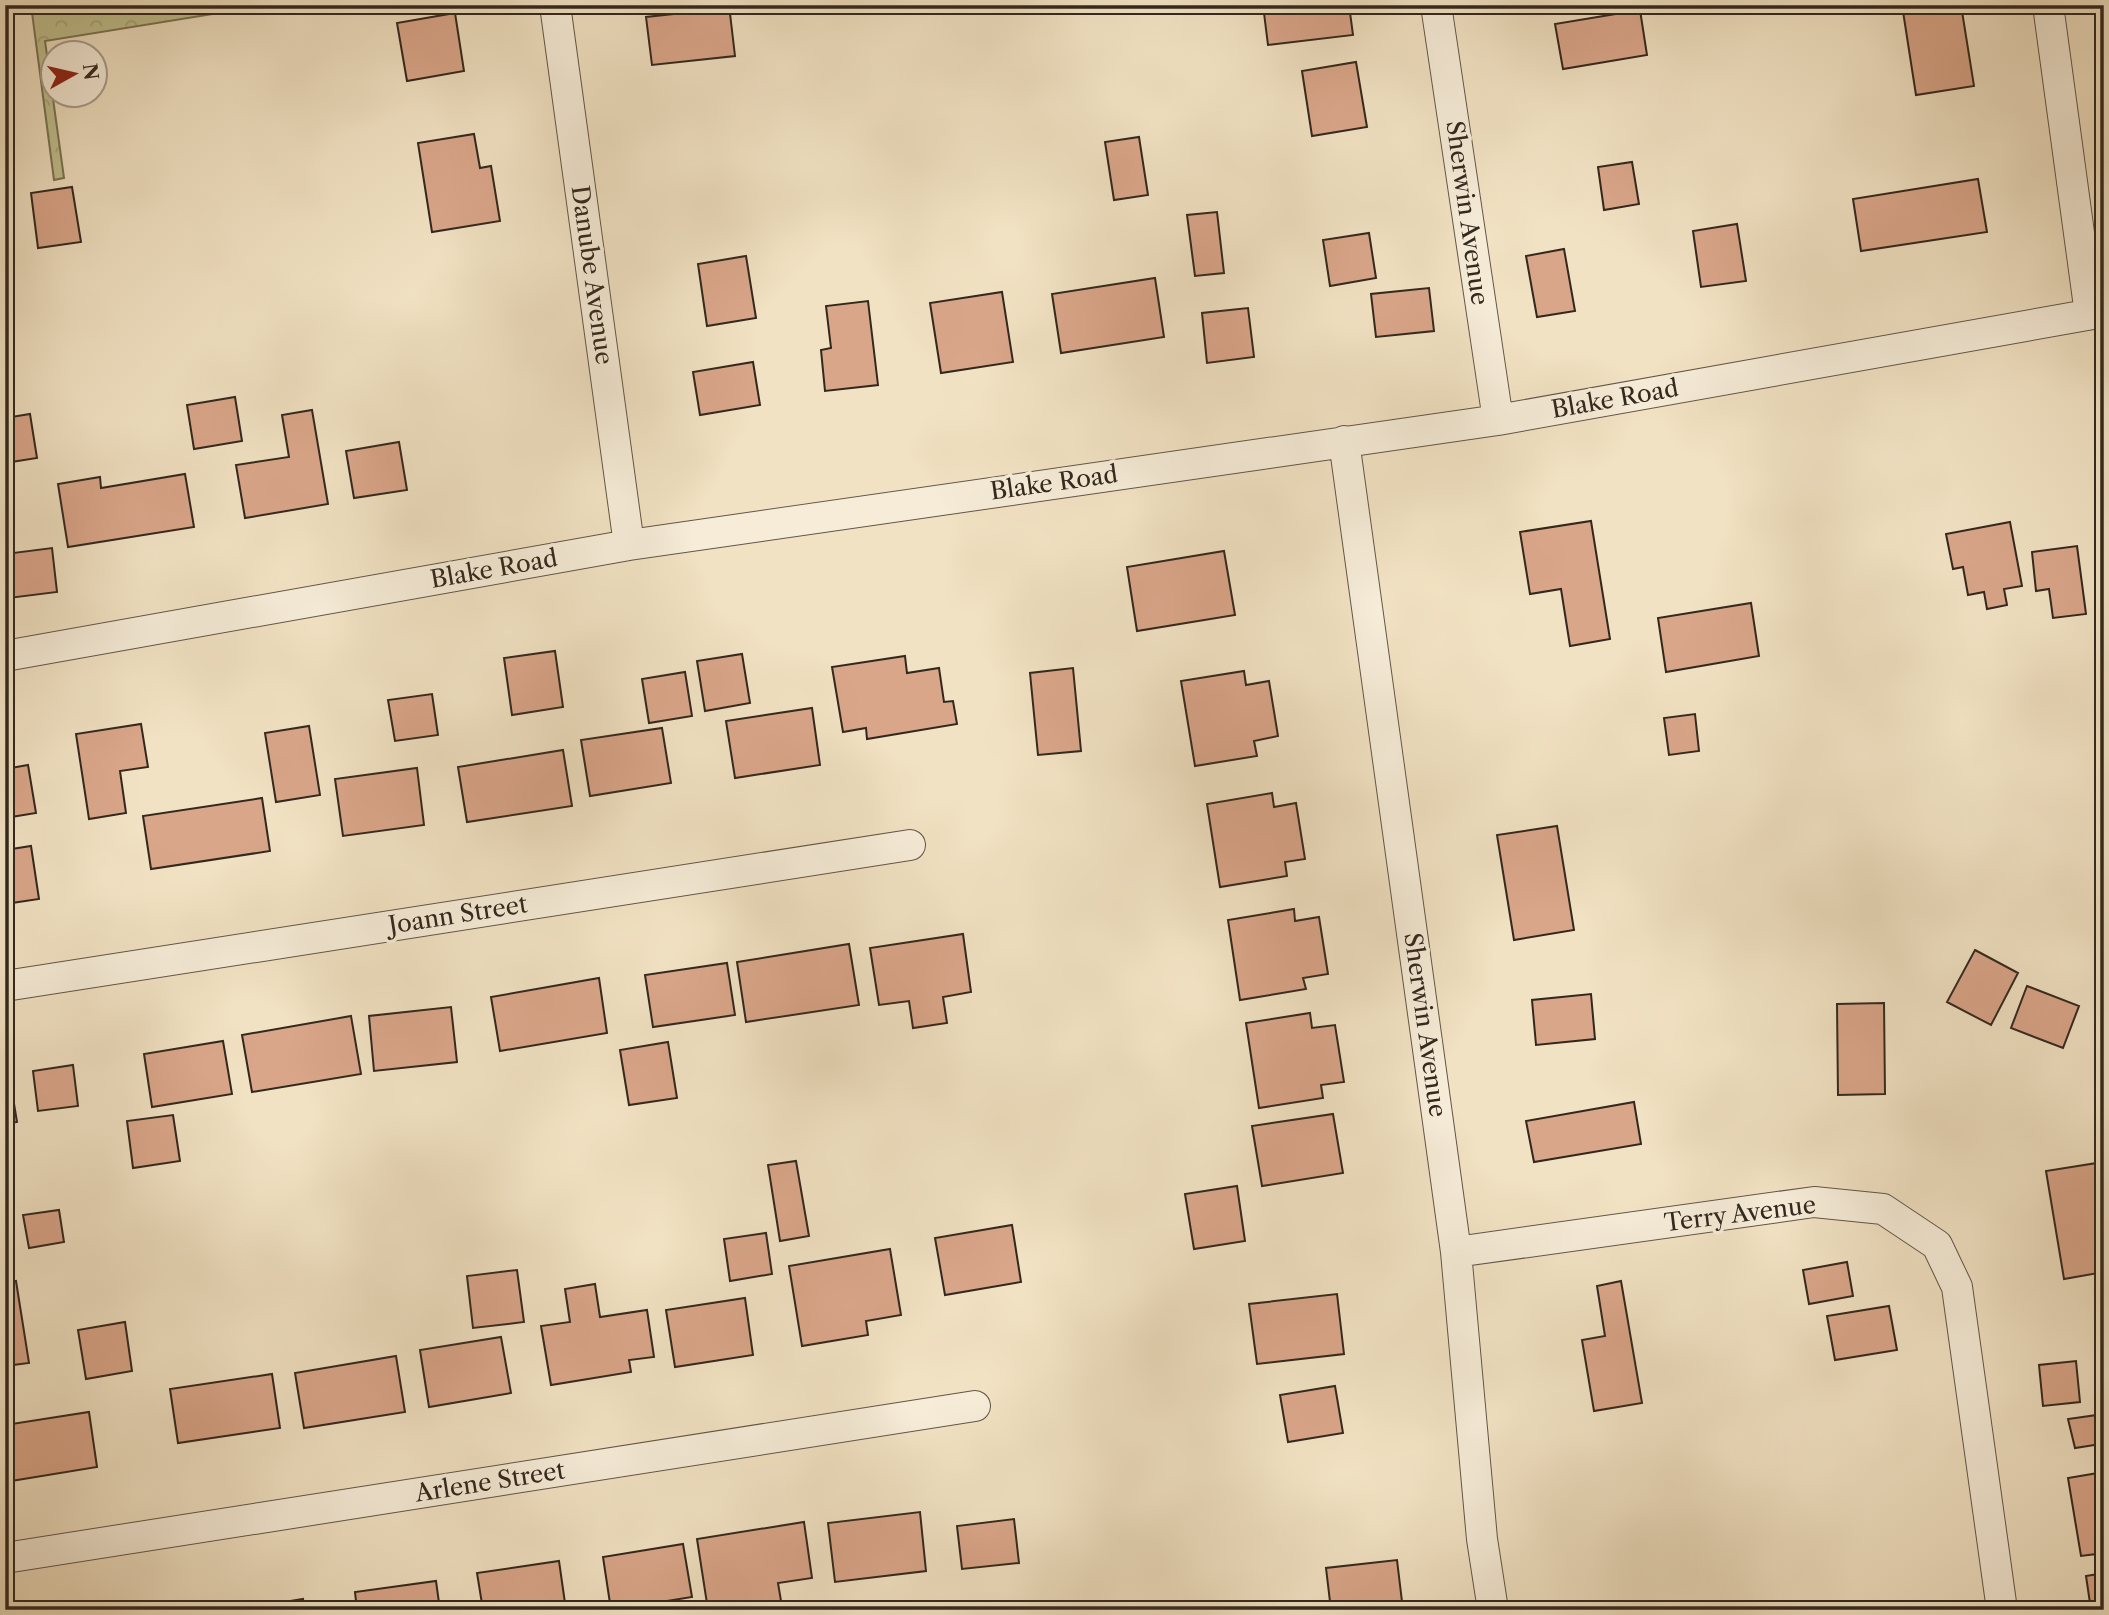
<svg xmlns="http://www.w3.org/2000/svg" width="2109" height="1615" font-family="'Libre Caslon Text',serif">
  <defs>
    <pattern id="park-crowns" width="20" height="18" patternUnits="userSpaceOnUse" patternTransform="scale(1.75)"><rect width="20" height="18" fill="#c1c18f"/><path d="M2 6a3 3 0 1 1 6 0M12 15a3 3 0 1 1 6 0" fill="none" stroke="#a6a67b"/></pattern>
  </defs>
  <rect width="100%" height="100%" fill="#f1e2c3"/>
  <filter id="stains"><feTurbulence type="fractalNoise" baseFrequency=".00286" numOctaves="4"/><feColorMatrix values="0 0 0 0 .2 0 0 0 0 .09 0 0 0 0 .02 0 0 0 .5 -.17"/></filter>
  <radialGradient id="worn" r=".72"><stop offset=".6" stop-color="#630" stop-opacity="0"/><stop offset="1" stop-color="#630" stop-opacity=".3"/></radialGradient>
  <path fill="url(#park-crowns)" stroke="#7a7456" stroke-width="2" d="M31,5H268L45,41L64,178L54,180Z"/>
  <path fill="#daa68a" stroke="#32281e" stroke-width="2" d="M700,5H729L735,56L652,65L646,17L701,11Z
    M1263,5H1349L1353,35L1268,45Z
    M1902,5H1961L1974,86L1916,95Z
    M1640,10L1647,55L1563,69L1555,24Z
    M455,13L464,71L407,81L397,23Z
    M1356,62L1367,127L1312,136L1302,71Z
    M474,134L480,168L491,166L500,221L432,232L418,143Z
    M1139,137L1148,195L1114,200L1105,142Z
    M1632,162L1639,204L1604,210L1598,167Z
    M1978,179L1987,232L1861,251L1853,199Z
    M72,187L81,242L38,248L31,193Z
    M1217,212L1224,273L1195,276L1187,215Z
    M1737,224L1746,281L1701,287L1693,231Z
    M1369,233L1376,278L1330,286L1323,240Z
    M1564,249L1575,311L1537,317L1526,256Z
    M746,256L756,318L707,326L698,264Z
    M1155,278L1164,337L1061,353L1052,294Z
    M1429,288L1434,331L1376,337L1371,294Z
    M1002,292L1013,362L941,373L930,303Z
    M868,301L878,385L825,391L821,350L831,348L826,306Z
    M1248,308L1254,357L1207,363L1202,313Z
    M753,362L760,405L700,415L693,372Z
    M235,397L242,441L194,449L187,405Z
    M312,410L328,504L245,518L236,465L289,457L282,415Z
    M30,414L37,458L5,463V418Z
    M399,442L407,490L354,498L346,451Z
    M185,474L194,527L68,547L58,484L100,477L101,488Z
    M1591,521L1610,639L1570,646L1561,589L1530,594L1520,532Z
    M2010,522L2022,586L2004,589L2007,605L1987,609L1984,592L1968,595L1963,567L1953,569L1946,534Z
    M2077,546L2086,614L2053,618L2049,589L2036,591L2032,552Z
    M52,548L57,592L9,598L5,554Z
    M1224,551L1235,615L1137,631L1127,567Z
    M1751,603L1759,656L1666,672L1658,618Z
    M555,651L563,707L512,715L504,658Z
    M742,654L750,703L705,711L697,661Z
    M905,656L907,673L939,668L944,702L953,701L957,724L867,739L866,728L843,732L832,667Z
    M1073,668L1081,751L1038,755L1030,673Z
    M1244,671L1246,685L1269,681L1278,736L1254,741L1257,756L1195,766L1181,681Z
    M685,672L692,716L649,723L642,679Z
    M432,694L438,735L395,741L388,700Z
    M812,708L820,765L735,778L726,721Z
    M1695,714L1699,751L1669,755L1664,718Z
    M141,724L148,767L120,771L126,813L89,819L76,734Z
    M309,726L320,795L276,802L265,733Z
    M662,728L671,783L590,796L581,740Z
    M563,750L572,806L467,822L458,767Z
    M28,765L36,813L5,818V769Z
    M417,768L424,825L343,836L335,779Z
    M1272,793L1274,807L1296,803L1305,859L1285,862L1287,876L1220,887L1207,804Z
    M262,798L270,851L151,869L143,816Z
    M1557,826L1574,930L1514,940L1497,835Z
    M31,846L39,899L5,904V850Z
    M1294,909L1295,921L1319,917L1328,974L1303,978L1306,989L1240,1000L1228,920Z
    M963,934L971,992L943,997L947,1023L913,1028L909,1001L879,1005L870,948Z
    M849,944L859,1005L746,1022L737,962Z
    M1975,950L2018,973L1991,1025L1947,1002Z
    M727,963L735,1015L653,1027L645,975Z
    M599,978L607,1033L500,1051L491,997Z
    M2027,986L2079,1006L2063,1048L2011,1028Z
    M1591,994L1595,1039L1536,1045L1532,1000Z
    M1884,1003L1885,1094L1838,1095L1837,1004Z
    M451,1007L457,1062L374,1071L369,1016Z
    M1310,1013L1312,1028L1335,1025L1344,1082L1321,1085L1323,1098L1259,1108L1246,1023Z
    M351,1016L361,1074L252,1092L242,1035Z
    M223,1041L232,1094L152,1107L144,1054Z
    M668,1042L677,1098L629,1105L620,1050Z
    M5,1061H7L17,1122L5,1124Z
    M73,1065L78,1106L38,1111L33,1071Z
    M1634,1102L1641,1144L1534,1162L1526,1121Z
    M1333,1114L1343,1173L1262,1186L1252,1126Z
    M173,1115L180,1161L133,1168L127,1121Z
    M796,1161L809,1236L780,1241L768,1165Z
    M2097,1163L2104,1206V1272L2064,1279L2046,1171Z
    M5,1185L12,1236L5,1237Z
    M1237,1186L1245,1241L1194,1249L1185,1194Z
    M59,1210L64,1242L29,1248L23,1215Z
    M1012,1225L1021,1282L945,1295L935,1238Z
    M766,1233L772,1274L730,1281L724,1239Z
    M890,1249L901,1315L866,1321L868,1335L802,1346L789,1266Z
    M1847,1262L1853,1296L1809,1304L1803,1270Z
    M517,1270L524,1322L473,1328L467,1276Z
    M16,1281L29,1363L5,1366V1283Z
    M1621,1281L1642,1403L1594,1411L1582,1340L1605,1336L1597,1286Z
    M595,1284L600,1317L647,1310L654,1357L629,1360L631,1372L551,1385L541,1326L570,1322L565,1289Z
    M1337,1294L1344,1354L1257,1364L1249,1304Z
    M745,1298L753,1355L675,1367L666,1310Z
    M1889,1306L1897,1350L1835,1360L1827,1316Z
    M125,1322L132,1371L86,1379L78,1330Z
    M501,1337L511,1393L429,1407L420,1350Z
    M396,1356L405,1412L304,1428L295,1373Z
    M2076,1361L2080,1402L2043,1406L2039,1365Z
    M272,1374L280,1428L178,1443L170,1389Z
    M1335,1386L1343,1433L1288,1442L1280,1395Z
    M89,1412L97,1467L5,1482V1425Z
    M2097,1415L2101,1444L2075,1448L2068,1419Z
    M2104,1472V1553L2081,1556L2068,1478Z
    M920,1512L926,1571L835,1582L828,1523Z
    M1014,1519L1019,1563L962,1569L957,1526Z
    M804,1522L812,1578L778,1583L782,1607L764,1610H708L697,1539Z
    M683,1544L692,1597L611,1610L603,1557Z
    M1397,1560L1403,1610H1331L1326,1568Z
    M559,1561L566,1610H483L477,1573Z
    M2104,1573V1610H2091L2086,1576Z
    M436,1581L440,1610H357L355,1592Z
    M303,1599L305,1610H236Z"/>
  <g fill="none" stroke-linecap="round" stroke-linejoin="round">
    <defs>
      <path id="minor" d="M555,5L629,545
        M1436,5L1498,420
        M2048,5L2090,314
        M1344,441L1456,1252L1482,1539L1493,1610
        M5,656L629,545L1498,420L2104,312
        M5,986L910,845
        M1456,1252L1814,1202L1883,1209L1937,1245L1957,1287L2002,1610
        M5,1558L975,1406"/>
    </defs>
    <use href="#minor" stroke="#625647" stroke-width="32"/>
    <use href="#minor" stroke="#f6ecd8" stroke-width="30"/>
  </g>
  <g text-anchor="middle" stroke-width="7" stroke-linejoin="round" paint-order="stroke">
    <g font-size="24" fill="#32281e" stroke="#f6ecd8">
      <text transform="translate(1467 213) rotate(82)" y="8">Sherwin Avenue</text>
      <text transform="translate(592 275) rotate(82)" y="8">Danube Avenue</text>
      <text transform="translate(1615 399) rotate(-10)" y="8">Blake Road</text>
      <text transform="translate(1054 483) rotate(-8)" y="8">Blake Road</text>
      <text transform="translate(494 569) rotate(-10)" y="8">Blake Road</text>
      <text transform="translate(458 915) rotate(-9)" y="8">Joann Street</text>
      <text transform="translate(1425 1025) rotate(82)" y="8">Sherwin Avenue</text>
      <text transform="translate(1740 1214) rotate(-7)" y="8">Terry Avenue</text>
      <text transform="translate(490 1482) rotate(-9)" y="8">Arlene Street</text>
    </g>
  </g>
  <rect width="2109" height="1615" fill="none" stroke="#f1e2c3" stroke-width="28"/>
  <rect x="7" y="7" width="2095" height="1601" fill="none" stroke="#32281e" stroke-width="3.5"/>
  <rect x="14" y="14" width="2081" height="1587" fill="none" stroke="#32281e" stroke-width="2"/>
  <g transform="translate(74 74) rotate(82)"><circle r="33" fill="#f6ecd8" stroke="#a89e8e" stroke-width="2"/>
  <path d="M0-5L12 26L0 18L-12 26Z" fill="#8f2418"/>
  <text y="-10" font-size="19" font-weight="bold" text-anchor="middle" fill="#32281e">N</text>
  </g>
  <rect width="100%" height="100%" filter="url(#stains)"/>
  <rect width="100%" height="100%" fill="url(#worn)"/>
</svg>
